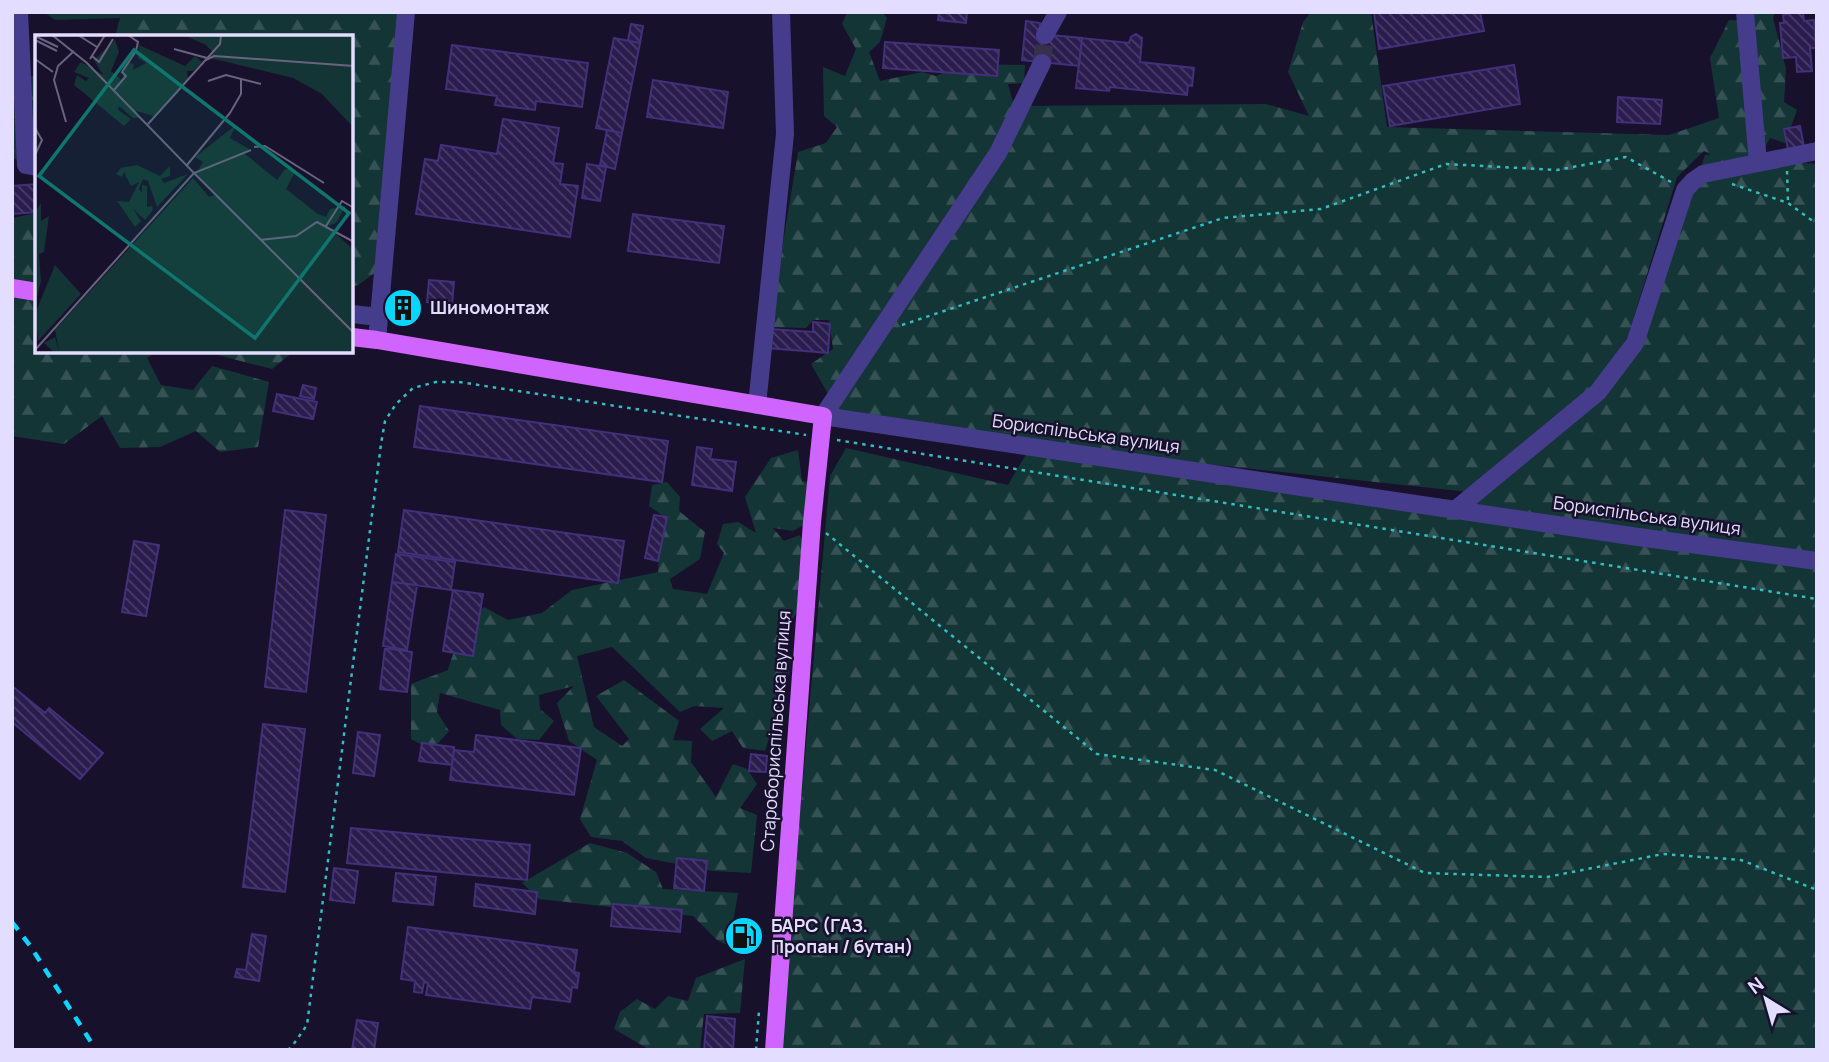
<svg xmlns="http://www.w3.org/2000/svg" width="1829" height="1062" font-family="Manrope,sans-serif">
  <defs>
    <pattern id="forest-firs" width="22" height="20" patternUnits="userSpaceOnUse" patternTransform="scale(1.75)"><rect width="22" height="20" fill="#143536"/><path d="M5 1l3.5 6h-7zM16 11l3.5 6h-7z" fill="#365254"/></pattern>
    <pattern id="building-back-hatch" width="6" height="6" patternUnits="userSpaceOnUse" patternTransform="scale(1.75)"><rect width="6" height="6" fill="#2a1d4e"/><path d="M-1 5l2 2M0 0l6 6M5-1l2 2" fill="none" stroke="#493d69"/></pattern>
  </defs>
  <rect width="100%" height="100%" fill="#18112c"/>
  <path fill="url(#forest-firs)" d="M44,12H402L379,270L358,285L352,287V37H115L120,18L55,20Z
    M847,12H882L887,18L880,42L869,52L880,81L922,72L936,76L964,64L1025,65L1024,83L1008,84L1014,106L1266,104L1309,116L1288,72L1303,22L1311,12H1371L1387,127L1669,135L1719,118L1710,58L1729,20L1754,21V12H1775L1773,18L1786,69L1784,102L1797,110L1785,143L1770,138L1761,155L1749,159L1817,164V1050H779L830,476L846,448L1008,485L1028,451L1477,503L1640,345L1705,155H1711L1704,151L1677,177L1628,336L1594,388L1469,492L1130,456L839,413L811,364L833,349L829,320H813L806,328L769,327L798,152L826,143L837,127L824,116L823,67L845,76L856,49L842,24Z
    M37,75V172L12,157V79Z
    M37,213V352H156L147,358L161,385L193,390L212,366L269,382L258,447L220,452L196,431L160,447L120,448L102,416L64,444L12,436V218Z
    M206,352H293L272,369Z
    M798,450L802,481L814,483L809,522L793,531L773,528L784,541L800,535L807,548L800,608L783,633L790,655L789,674L765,751L743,748L732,731L712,741L700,729L724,708L694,706L680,712L612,647L577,656L594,727L622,746L629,739L596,696L624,680L679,721L673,740L692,741L691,762L716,797L733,764L747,769L757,784L740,808L757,815L751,873L713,871L646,858L622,841L591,837L580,819L597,760L569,741L557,703L574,686L539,695L540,709L554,721L539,740L517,739L501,725L500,710L440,693L437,712L449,731L432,750L411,739V684L448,670C455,645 465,625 484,607L508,620L542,613L572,590L658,572L662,515L649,506L652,485L667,482L680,497L679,511L705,532L700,559L670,579L673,589L707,594L724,553L717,544L723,524L738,522L756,533L745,497L771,458Z
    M590,843L627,853L656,872L663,889L738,893L729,946L717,940L693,916L539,899L522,883Z
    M745,959L740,1013L704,1014L700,1050H650L614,1029L620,1012L637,999L655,1009L668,996L688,1001L696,978Z"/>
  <path fill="url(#building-back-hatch)" stroke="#432f7a" stroke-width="2" d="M939,12H967L966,23L938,20Z
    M1374,12H1480L1484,31L1379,49Z
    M1788,12H1803L1804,21L1814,20L1816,48H1810L1812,71L1797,72L1796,57L1783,58L1780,23H1784L1783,15L1788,14Z
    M1026,21L1040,23L1039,34L1082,38L1079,66L1022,60Z
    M631,24L643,26L640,43L628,41Z
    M1136,34L1142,38L1140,62L1194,68L1192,86L1188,85L1187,95L1110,87L1109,91L1076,88L1082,38L1129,43L1131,37Z
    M614,38L640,43L622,133L596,128Z
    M885,42L999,50L997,76L883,68Z
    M452,45L588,63L582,107L536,101L535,110L495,105L497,96L446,89Z
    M1514,65L1520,104L1390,126L1383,86Z
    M653,80L728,92L723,128L647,117Z
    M1618,97L1662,100L1660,124L1617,122Z
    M503,119L559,128L553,163L563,164L560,184L578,186L570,237L416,214L425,159L438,161L441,145L497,154Z
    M1800,126L1804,147L1788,150L1784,129Z
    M607,130L622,133L615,169L600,165Z
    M587,164L606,167L600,201L582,198Z
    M37,184V212L12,214V186Z
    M633,214L724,226L719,263L628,251Z
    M429,280L454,282L452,305L427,302Z
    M395,298L414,301L411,318L393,315Z
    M813,322L830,324L828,353L768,348L770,329L813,332Z
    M303,385L316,388L314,399L300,396Z
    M277,394L317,402L313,419L273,411Z
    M420,406L668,441L662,482L414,447Z
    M697,447L712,449L710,459L736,462L732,491L692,485Z
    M285,510L326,515L306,692L265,687Z
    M404,510L624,541L618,583L398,552Z
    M654,515L667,517L658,561L645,558Z
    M134,541L159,545L146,616L122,612Z
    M396,554L455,562L451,590L392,582Z
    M392,582L417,585L407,650L383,646Z
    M453,590L483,594L473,656L443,651Z
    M385,648L412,652L407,692L380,689Z
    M12,686L45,713L49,708L103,753L80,779L12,722Z
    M263,724L305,729L285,892L243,887Z
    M358,732L380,735L374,776L353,773Z
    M476,735L581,748L574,795L450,780L454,750L474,752Z
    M422,743L454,747L452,765L419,761Z
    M751,754L767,756L766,772L749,771Z
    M351,828L530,845L527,880L347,863Z
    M677,858L707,861L704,891L674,888Z
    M334,868L358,871L354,903L330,900Z
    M396,873L436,877L433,905L393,901Z
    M476,884L537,892L535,914L474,906Z
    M613,904L682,910L680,932L611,926Z
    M408,927L577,950L574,972L579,973L577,988L572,987L570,1002L532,997L530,1009L426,995L428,983L424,982L422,993L414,992L415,981L401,979Z
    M252,934L266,936L259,981L235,977L237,969L246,970Z
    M707,1016L735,1019L733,1050H704Z
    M357,1020L378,1023L374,1050H352Z"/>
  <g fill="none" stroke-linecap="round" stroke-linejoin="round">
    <path stroke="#36304c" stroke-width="18" stroke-dasharray="18 9" stroke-linecap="butt" d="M1042,63L1045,35"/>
    <path stroke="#30bec0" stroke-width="2.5" stroke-dasharray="3.5 5" stroke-linecap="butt" d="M1787,171L1788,203
      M1732,184L1788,203L1817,224
      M902,325L1223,218L1321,209L1446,164L1557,170L1626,157L1671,182
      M837,440L1817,599
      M826,533L1097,754L1215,770L1425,873L1547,877L1663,854L1741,860L1817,890
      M288,1050L293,1045L307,1025L381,444L385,421L396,404L413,388L436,382H459L806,435
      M756,1050L759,1011"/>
    <path stroke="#453c8c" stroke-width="18" d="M19,12L26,165L37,167
      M1745,12L1758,163
      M1045,35L1058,12
      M1042,63L998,153L823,416L1638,537L1817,561
      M352,314L379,317
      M377,340L406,12
      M757,405L785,134L781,12
      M1455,510L1598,392L1635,343L1685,190L1693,181L1703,174L1817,151"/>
    <path stroke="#d064ff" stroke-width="18" d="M12,288L37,292
      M352,337L377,340L823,416L812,522L774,1050"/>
    <path stroke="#09d5ff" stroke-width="4.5" stroke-dasharray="10 9" stroke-linecap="butt" d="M12,922L31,947L96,1050"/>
  </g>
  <defs>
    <symbol id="building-disc" viewBox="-11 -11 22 22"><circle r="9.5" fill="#09d5ff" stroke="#18112c"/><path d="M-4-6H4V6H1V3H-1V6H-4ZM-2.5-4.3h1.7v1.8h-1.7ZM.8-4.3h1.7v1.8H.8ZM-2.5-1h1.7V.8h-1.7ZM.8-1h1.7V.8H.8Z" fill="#111"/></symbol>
    <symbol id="fuel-disc" viewBox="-11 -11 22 22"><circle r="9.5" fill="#09d5ff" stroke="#18112c"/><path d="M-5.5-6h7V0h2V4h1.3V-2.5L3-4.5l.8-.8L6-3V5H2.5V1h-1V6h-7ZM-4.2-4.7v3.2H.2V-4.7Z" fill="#111"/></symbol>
  </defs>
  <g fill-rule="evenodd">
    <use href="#building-disc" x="381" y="286" width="44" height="44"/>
    <use href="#fuel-disc" x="722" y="914" width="44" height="44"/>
  </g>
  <g text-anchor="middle" stroke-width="5" stroke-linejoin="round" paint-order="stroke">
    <g font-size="18" font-weight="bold" fill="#e3ddff" stroke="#18112c" text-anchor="start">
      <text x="430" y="314">Шиномонтаж</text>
      <text x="771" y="932">БАРС (ГАЗ.<tspan x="771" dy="21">Пропан / бутан)</tspan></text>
    </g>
    <g font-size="18" fill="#e3ddff" stroke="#18112c">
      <text transform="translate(1086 434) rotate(8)" y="6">Бориспільська вулиця</text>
      <text transform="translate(1647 516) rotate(8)" y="6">Бориспільська вулиця</text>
      <text transform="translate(776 731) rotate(-86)" y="6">Старобориспільська вулиця</text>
    </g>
  </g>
  <g transform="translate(35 35)">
    <rect width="318" height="318" fill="#18112c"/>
    <path d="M20,230L46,259L3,306L0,279Z" fill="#143536"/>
    <path d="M148,0H318V92L287,59L258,43L175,23L178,18L171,10ZM80,5L84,17L76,36L88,46V26L99,29L98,35L111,28L103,23L104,10L150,31L160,21L167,27L158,36H152L153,43L119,81L101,76L104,83H98L84,71L83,75L96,84L89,91L39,50L42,40L51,46L54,43L39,37L46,27L68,40L59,25ZM201,90L195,103L214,114L209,118L242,145L250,134L261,135L251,154L283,179L291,182L295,174L311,171L301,188L292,191L318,214V318H20L9,308L20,302L24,316L20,295L158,143L174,162L180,160L161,139L168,127L160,122ZM102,130L125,141L135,131V141L126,144L129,148L153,139L122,172L113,146L108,144L104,154L107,158V150L112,151V172L117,171L118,175L110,185L98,174L106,186L100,192L82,166L94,167L104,147L96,151L89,137L87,142L81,139L86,133ZM6,168V186L14,181L9,217L4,219L6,246L0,270V177Z" fill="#143536"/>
    <path fill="none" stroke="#696380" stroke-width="2" d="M43,0L62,12M0,1L23,12M0,5L22,16M139,14L172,23M57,21L64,27L78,4M0,24L18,37M55,24L70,0M171,25L179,21L319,31M173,46L191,40L226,49M79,55L91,41L87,37L101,16L103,7L93,0M31,87L19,45L23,31L39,16M113,89L185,9L186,0M0,93L7,105L0,120M219,112L230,111L289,148M216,115L159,138L319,298M152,130L195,78L206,59V44M291,191L307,166L319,173M225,205L261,201L282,187L319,207M0,315L159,138L52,28L17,0"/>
    <path fill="#0f766e" fill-opacity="0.15" stroke="#0f766e" stroke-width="3.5" d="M99,15L314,178L220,303L4,141Z"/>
    <rect width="318" height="318" fill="none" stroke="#e3ddff" stroke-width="3.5"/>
  </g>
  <rect width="1829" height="1062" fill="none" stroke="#e3ddff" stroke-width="28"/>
  <g transform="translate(1766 999) rotate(323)" stroke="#18112c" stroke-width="5" paint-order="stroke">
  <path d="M0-5L12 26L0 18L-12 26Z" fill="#e3ddff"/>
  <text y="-10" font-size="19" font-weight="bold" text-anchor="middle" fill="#e3ddff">N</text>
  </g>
</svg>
